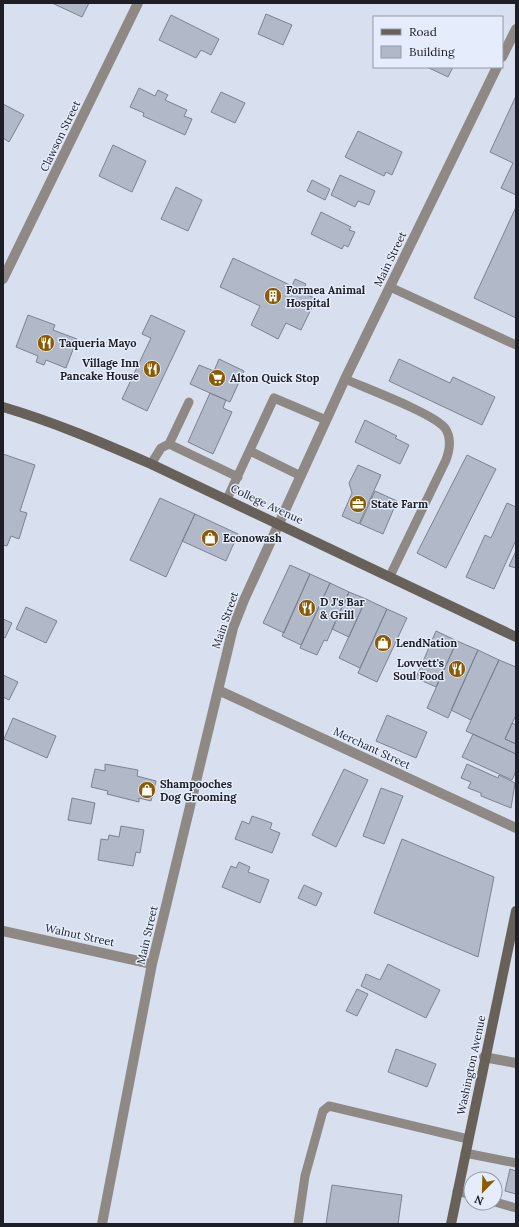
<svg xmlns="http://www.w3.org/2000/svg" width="519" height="1227" font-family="Lora,serif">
  <rect width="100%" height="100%" fill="#d8dfee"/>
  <path fill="#b1b8c7" stroke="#7b8290" d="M52,3H89L82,17Z
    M266,14L292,25L283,45L258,34Z
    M171,15L219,39L211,55L201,50L196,58L159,40Z
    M427,67H453L448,77Z
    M139,88L155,96L158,90L168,95L165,100L187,110L184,116L192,119L185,135L143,116L144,113L130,107Z
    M221,92L245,103L235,123L211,112Z
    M516,96V195L501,188L513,163L490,152Z
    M3,104L24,115L9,142L3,138Z
    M358,131L402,152L392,175L386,172L384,176L345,157Z
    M113,145L146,161L132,192L99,176Z
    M340,175L375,191L369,205L358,201L355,207L331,195Z
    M312,180L330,189L325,200L307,191Z
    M176,187L202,200L188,231L161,219Z
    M516,207V318L474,298Z
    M321,212L351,227L349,230L355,232L348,247L344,245L342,249L311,234Z
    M233,258L292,286L295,279L306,284L302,292L316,299L301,330L286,323L278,339L251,325L260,306L220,287Z
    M28,315L55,325L53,330L77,339L66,368L46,360L44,365L36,362L38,356L16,347Z
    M151,315L185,331L147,411L122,399L151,338L142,334Z
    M219,359L244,371L230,402L190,384L199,365L214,371Z
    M399,359L450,383L453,377L495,397L482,425L389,381Z
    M210,393L226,400L223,408L232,412L213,454L188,442Z
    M365,420L397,436L395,438L409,445L400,464L355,442Z
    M3,454L35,465L20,511L27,513L19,539L11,536L7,546L3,545Z
    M467,455L496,469L446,568L417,553Z
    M358,465L381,475L359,524L342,516L352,493L349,483Z
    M375,491L397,501L383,534L360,524Z
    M160,498L195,514L166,577L130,560Z
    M507,503L516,507V540L494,589L466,577L485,535L491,538Z
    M195,514L238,534L226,561L182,541Z
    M516,551V568L509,566Z
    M290,565L310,574L284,633L263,623Z
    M310,574L330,583L301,645L282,636Z
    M330,583L349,592L327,641L324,640L317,655L300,648Z
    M349,592L366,599L349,637L332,629Z
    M366,599L387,609L360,668L339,658Z
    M26,607L57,621L46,643L16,629Z
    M387,609L407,618L377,682L358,673Z
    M3,619L12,623L5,638L3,637Z
    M436,631L457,641L436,687L416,678Z
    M457,641L478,650L448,718L427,708Z
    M478,650L499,660L471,720L451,710Z
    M499,660L516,667V715L505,739L516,744V754L466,731Z
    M3,675L18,682L9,700L3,697Z
    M387,715L427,732L416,758L376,741Z
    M13,718L56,736L47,758L4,739Z
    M512,723L516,725V744L505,739Z
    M473,734L516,754V771L512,780L462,757Z
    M105,764L138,770L137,776L156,781L151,801L139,798V802L107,794L108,791L91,787L95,769L105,771Z
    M467,764L498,778L499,775L515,783L511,808L481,796V793L468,788L471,782L461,778Z
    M344,769L368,780L336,847L312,835Z
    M381,788L403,796L384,844L363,836Z
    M72,798L95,803L91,824L68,820Z
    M252,816L272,823L270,829L280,833L272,853L235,839L242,821L249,824Z
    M121,826L144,830L140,853L136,852L133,866L98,860L101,839L108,840L109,835L119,837Z
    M402,839L494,877L478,957L374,913Z
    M239,862L250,867L248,872L269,880L260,903L222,887L231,866L236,868Z
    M304,885L322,893L316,906L298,898Z
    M388,964L440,990L426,1018L361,986L366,974L380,980Z
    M357,989L368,994L357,1016L346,1011Z
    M396,1049L436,1064L427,1087L388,1072Z
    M510,1169L516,1171V1194L505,1191Z
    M332,1185L402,1195L398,1224H326Z"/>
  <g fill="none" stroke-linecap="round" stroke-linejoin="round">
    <path stroke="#8e8984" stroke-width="9" d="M390,287L516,345
      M345,379C365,388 433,413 445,428C452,438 450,449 446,460L390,576
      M169,444L189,402
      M250,451L301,476
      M151,464L161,448L169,444L238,477
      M227,499L274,398L326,420
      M465,1153L516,1163
      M457,1191L471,1195
      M495,1202L516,1208
      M298,1224L305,1176L323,1111L329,1106L468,1139"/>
    <path stroke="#8e8984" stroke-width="10" d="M502,57L516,29
      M3,279L138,3
      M218,690L516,828
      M3,931L152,964
      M484,1057L516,1063
      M102,1224L152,964L233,628L244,600L345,379L497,67"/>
    <path stroke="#686159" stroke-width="10" d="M3,407C54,422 103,443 151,464L516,637
      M451,1224L516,911"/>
  </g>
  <defs>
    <symbol id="building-disc" viewBox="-11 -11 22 22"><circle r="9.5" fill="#8b5a02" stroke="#e5ecfc"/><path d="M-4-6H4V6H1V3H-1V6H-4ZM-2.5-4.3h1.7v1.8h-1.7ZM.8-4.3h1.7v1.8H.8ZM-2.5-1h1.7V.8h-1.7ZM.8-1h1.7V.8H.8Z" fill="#fff"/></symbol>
    <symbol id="restaurant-disc" viewBox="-11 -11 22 22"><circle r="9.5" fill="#8b5a02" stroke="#e5ecfc"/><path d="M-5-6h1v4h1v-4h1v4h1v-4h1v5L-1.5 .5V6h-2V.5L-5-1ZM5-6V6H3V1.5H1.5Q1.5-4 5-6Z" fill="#fff"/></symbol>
    <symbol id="supermarket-disc" viewBox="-11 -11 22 22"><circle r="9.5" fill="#8b5a02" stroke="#e5ecfc"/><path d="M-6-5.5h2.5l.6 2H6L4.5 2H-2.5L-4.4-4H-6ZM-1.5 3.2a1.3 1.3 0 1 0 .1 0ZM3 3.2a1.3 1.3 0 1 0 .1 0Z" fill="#fff"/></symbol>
    <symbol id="office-disc" viewBox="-11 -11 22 22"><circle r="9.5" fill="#8b5a02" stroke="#e5ecfc"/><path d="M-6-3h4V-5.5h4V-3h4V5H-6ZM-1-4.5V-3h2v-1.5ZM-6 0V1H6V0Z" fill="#fff"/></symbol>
    <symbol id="shop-disc" viewBox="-11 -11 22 22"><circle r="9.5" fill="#8b5a02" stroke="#e5ecfc"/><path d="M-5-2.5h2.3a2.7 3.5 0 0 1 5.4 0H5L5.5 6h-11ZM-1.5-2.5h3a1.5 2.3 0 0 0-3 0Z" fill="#fff"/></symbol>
  </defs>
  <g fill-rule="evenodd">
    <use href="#building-disc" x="263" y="286" width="20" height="20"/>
    <use href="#restaurant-disc" x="36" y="333" width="20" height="20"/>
    <use href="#restaurant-disc" x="142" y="359" width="20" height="20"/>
    <use href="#supermarket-disc" x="207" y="368" width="20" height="20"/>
    <use href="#office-disc" x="348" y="494" width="20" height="20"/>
    <use href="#shop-disc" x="200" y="528" width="20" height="20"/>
    <use href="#restaurant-disc" x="297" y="598" width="20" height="20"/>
    <use href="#shop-disc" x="373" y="633" width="20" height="20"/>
    <use href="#restaurant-disc" x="447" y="659" width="20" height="20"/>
    <use href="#shop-disc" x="137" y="780" width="20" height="20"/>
  </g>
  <g text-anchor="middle" stroke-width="3" stroke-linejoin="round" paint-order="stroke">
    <g font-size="11" fill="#1d1f25" stroke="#e5ecfc">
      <text transform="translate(60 136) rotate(-64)" y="4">Clawson Street</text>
      <text transform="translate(390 259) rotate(-64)" y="4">Main Street</text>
      <text transform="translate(267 504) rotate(25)" y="4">College Avenue</text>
      <text transform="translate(225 620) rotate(-71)" y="4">Main Street</text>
      <text transform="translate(372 748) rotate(25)" y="4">Merchant Street</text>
      <text transform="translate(80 935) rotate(12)" y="4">Walnut Street</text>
      <text transform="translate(147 935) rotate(-77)" y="4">Main Street</text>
      <text transform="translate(471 1065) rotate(-78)" y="4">Washington Avenue</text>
    </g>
    <g font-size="11" font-weight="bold" fill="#1d1f25" stroke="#e5ecfc" text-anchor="start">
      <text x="286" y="294">Formea Animal<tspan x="286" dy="13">Hospital</tspan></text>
      <text x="59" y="347">Taqueria Mayo</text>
      <text x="139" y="367" text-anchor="end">Village Inn<tspan x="139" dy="13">Pancake House</tspan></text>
      <text x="230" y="382">Alton Quick Stop</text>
      <text x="371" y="508">State Farm</text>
      <text x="223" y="542">Econowash</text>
      <text x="320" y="606">D J's Bar<tspan x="320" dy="13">&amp; Grill</tspan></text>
      <text x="396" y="647">LendNation</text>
      <text x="444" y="667" text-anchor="end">Lovvett's<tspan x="444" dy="13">Soul Food</tspan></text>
      <text x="160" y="788">Shampooches<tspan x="160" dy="13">Dog Grooming</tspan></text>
    </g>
  </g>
  <rect width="519" height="1227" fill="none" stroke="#1d1f25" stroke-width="8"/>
  <rect x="373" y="16" width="130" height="52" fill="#e5ecfc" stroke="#959aa6"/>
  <rect x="381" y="29" width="20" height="6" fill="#686159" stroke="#959aa6"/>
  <text x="409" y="36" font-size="12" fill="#1d1f25">Road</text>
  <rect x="381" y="46" width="20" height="12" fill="#b1b8c7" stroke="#959aa6"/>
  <text x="409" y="56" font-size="12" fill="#1d1f25">Building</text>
  <g transform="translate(483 1191) rotate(203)"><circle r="19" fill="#e5ecfc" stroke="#959aa6"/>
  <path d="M0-3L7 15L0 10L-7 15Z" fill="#8b5a02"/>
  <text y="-6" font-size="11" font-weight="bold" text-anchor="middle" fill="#1d1f25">N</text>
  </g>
</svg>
